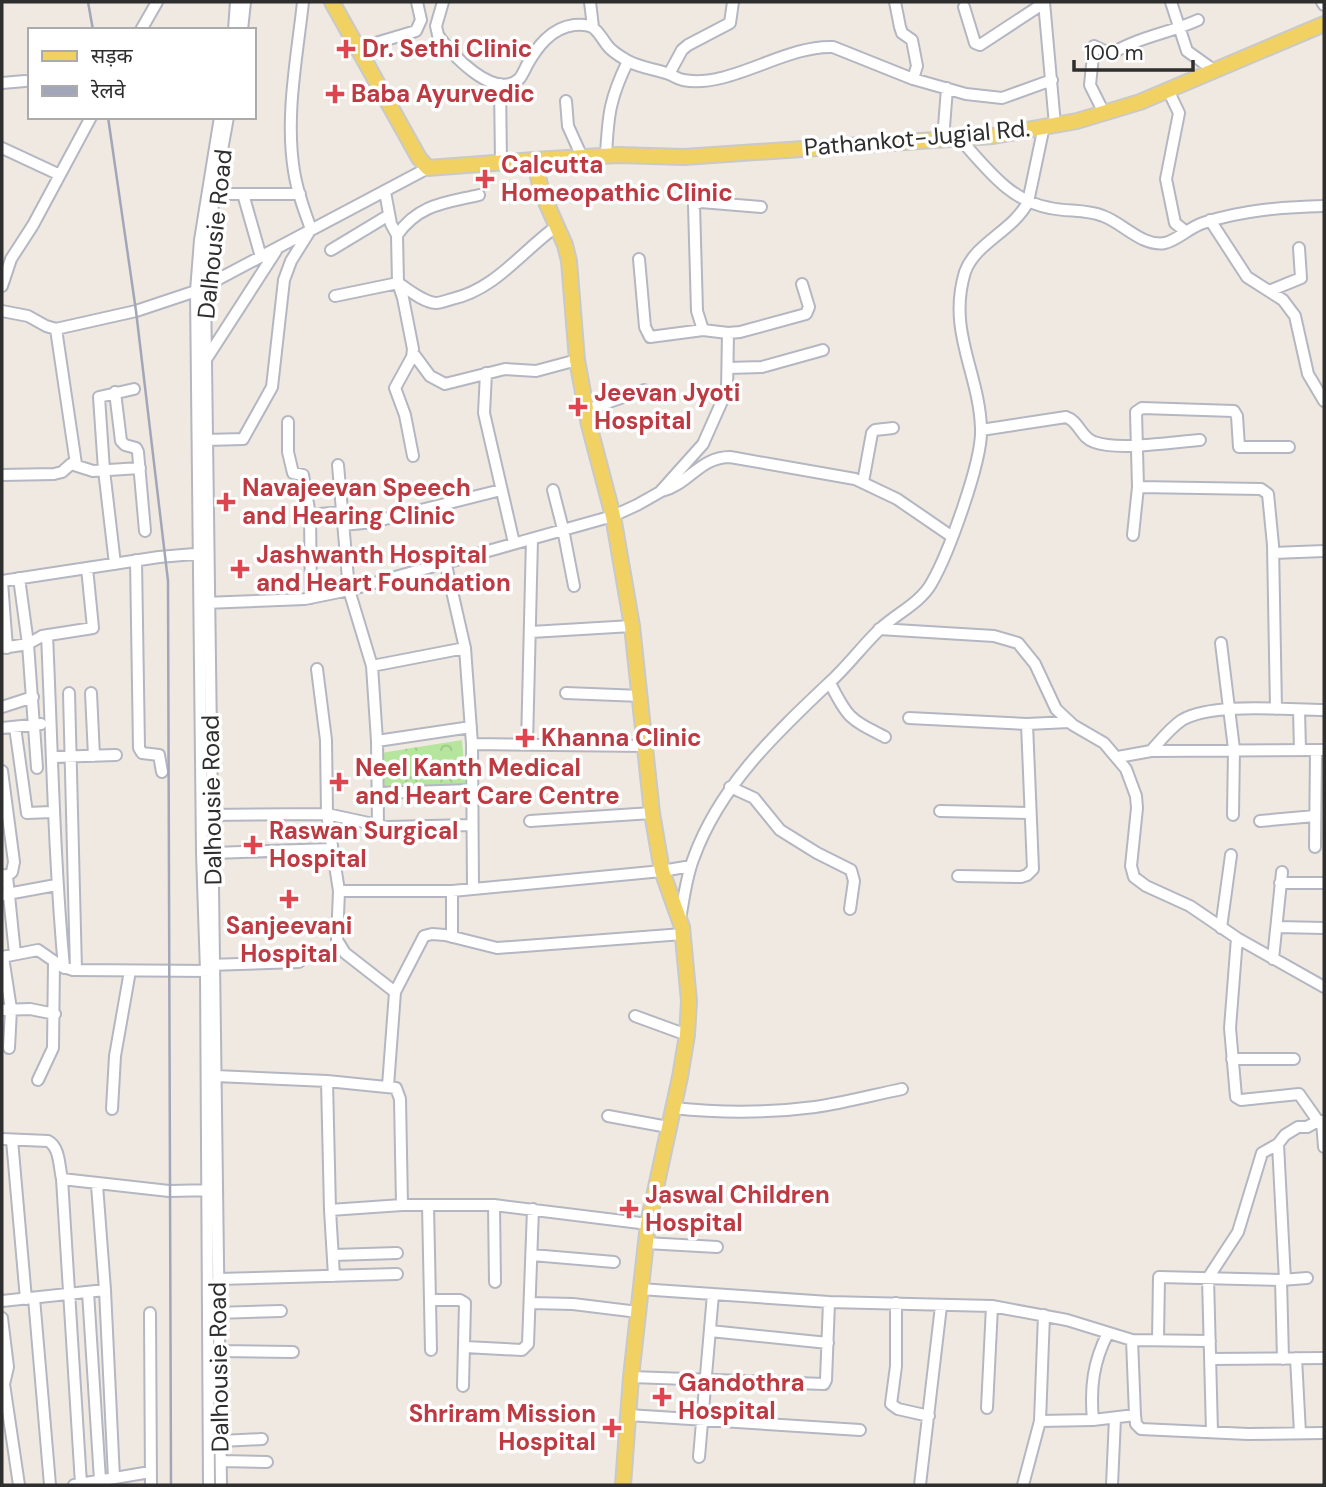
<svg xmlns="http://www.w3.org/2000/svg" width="1326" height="1487" font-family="'DM Sans','Noto Sans Devanagari',sans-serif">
  <defs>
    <pattern id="park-crowns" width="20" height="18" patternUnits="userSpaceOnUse" patternTransform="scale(1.75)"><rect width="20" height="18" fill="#b6e59e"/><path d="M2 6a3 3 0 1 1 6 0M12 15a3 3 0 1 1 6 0" fill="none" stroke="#9dc588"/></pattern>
  </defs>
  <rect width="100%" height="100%" fill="#efe9e1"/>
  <path fill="url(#park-crowns)" d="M462,740L466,786L384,790L381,753Z"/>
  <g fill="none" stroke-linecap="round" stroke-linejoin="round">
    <defs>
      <path id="minor" d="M443,2L436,26L438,35C450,53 494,101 519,79C522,76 525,69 527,65C537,47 551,28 574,25C595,23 596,30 607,45C611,51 621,57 628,61C641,68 655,69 669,74C674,76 677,79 683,80C730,89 784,45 833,47L913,79
        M590,2L593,27
        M895,2L900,27L902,33L912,40L917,66L913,79L966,94L1002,98L1052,80
        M1044,2L1055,125
        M1171,2L1187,51L1215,71
        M1322,2L1324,5
        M964,7L975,43L980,45L1044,3
        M141,30L157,2
        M234,30L236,2
        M242,30L245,2
        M359,48L416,31L421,20L417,2
        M669,74L682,50L688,45L730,23L733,2
        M2,83L25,81
        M500,84L501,163
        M1168,90L1179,113L1166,179L1175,223L1185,231
        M566,101L568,126L582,157
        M1104,113L1090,85L1094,46L1111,54C1138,37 1170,33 1198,20
        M959,138C986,167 1009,201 1050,208C1068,212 1086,209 1103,216C1123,223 1142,247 1165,243C1178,240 1190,227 1203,223C1242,210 1284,207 1324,206
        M943,140L947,88
        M2,148L60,175
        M606,156C608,114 610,98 628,61
        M385,192L391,224L397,235L398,283L403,298L413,349L412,357L395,388L405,415L413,456
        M214,194H300
        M243,194L261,257
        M1210,220L1247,277L1283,300L1295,316L1308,374L1324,401
        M397,235C419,204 445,203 479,195
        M331,250L389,215
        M639,259L645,327L650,337L703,330L728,333L740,332L806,314L809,307L802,284
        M2,286L11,259L33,225L91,117
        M1269,291L1301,278L1299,248
        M335,296L398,283C409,290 423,302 436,303C441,303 448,300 452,299C496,289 522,251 557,226
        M2,311L28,316L46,326L56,329L136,311L196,291L428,168
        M56,329L76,464
        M703,330L697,311L694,205L701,202L761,207
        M413,353L430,376L445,384L505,369L536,371L577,360
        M205,361L276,251
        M728,368L762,367L823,350
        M486,373L484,413L514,543
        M115,392L121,441L125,445L136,448L138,452L145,531
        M586,410L644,390
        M288,422V452L293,473L303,475L310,515L311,598
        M981,430L1066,417C1079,421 1081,438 1094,442C1118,451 1173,442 1200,440
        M206,440L243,439L272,387L284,280L291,261L311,229C304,210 297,191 294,171C285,116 297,57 303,2
        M338,465L349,590L372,666
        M2,475L54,474L62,472L71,464L93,471L140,468
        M863,482L872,433L875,430L893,428
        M553,490L563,529L574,586
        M662,491C689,484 700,457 730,457L855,479L897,499L951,536
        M310,515L342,512
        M343,525L373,522L501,490
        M1133,535L1138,487
        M1273,553L1324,551
        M136,560L139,748L142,753L159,755L162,772
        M115,564L104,470L99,397L134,389
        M446,565L465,648L472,744L473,889
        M19,578L28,644L37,768
        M2,581L159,557L206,553
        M2,582L7,648
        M204,603L305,599L349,590L613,516L637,505L660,492L703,444L727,390L728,333
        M879,629L994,636L1018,643L1035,664L1056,709L1073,725L1104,743L1126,769L1136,796L1137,808L1131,866L1134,877L1146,886L1190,906L1237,938L1324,987
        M531,632L632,626
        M47,635C52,746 54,857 64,968
        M1221,643L1234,749L1233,815
        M2,648L28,644L42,636L93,628L87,568
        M317,669L326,740L327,814L339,891L337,940L345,953L395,992
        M830,683C848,719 850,719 885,737
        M69,693L76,970
        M91,693L94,756
        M566,693L641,696
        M2,707L33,697
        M1276,709L1273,545L1268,494L1261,489L1138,487L1136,412L1142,408L1234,411L1237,416L1239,447H1289
        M1299,710L1300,750
        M909,718L1027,724L1069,722
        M15,727L27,813L52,812
        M2,728L41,724
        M377,741L471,727
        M472,744L647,746
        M527,744L532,539
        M1151,751C1160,741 1170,728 1182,720C1213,702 1288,710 1324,710
        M53,757L116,755
        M1118,757L1151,751L1324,750
        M2,771L14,862L12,872L7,876
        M730,787L754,798L780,830L817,853L851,870L854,881L850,909
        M379,793L472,790
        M940,811L1030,813
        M207,815L327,814L387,827L472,825
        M530,821L652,813
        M1260,821L1315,816
        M378,825L377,741L372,666L465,648
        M1315,847L1316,750
        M213,853L332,849
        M2,875L7,876L15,954
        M958,876L1021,877L1027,875L1033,869L1027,724
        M1280,883H1324
        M339,891H452L662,871L691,866
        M2,895L56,885
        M680,919C684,898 686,877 694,857C720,786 775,734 829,683C848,666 862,646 880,629C896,614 920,603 931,584C948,555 983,460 981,428C979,372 947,331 965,272C975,243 1013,231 1028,202L1044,126
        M1277,927L1324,928
        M1221,928L1231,855
        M452,937V891
        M1237,938L1230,1028L1236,1097L1241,1100L1299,1094L1318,1121
        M2,957L38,950L61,966L73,970L213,971
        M3,957L11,1009L9,1048
        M1273,959L1282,872
        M208,965L299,962
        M2,1010L30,1009L55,1014
        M635,1016L687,1035
        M1232,1059H1294
        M215,1076L327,1081L396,1088L400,1099L402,1205
        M38,1080L53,1048L54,962
        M327,1081L330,1210L334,1276
        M388,1086L395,992L424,936L432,934L445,935L497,948L683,934
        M673,1108C720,1113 769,1113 815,1107C844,1103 873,1095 902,1089
        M112,1109L115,1056L130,971
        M608,1116L668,1127
        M1322,1121L1324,1147
        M2,1139L48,1141C60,1147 59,1167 62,1179L81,1484
        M12,1140L26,1299
        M1278,1144L1285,1280
        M62,1179L169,1191L214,1190
        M97,1185L105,1290L114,1478
        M428,1205L431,1350
        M494,1205L495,1282
        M330,1210L402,1205H494L648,1224
        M646,1243L717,1247
        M333,1255L397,1253
        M532,1255L614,1262
        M218,1279L397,1274
        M1281,1280L1283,1359
        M640,1289L829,1302L992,1306L1067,1320L1132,1340L1210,1341
        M88,1292L100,1480
        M34,1298L50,1485
        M430,1300H460L465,1303L463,1386
        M2,1301L105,1290
        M530,1303L573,1304L638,1312
        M896,1303V1366L891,1404L898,1409L929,1416
        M150,1313L151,1485
        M214,1313L281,1311
        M2,1318L8,1367L4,1384L19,1485
        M710,1331L828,1343
        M1132,1340L1135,1415L1136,1424L1141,1429L1248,1434L1324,1433
        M1158,1340L1159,1277L1281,1280L1307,1278
        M465,1347L522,1350L528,1344L533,1209
        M219,1351L293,1352
        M1296,1358L1300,1433
        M1211,1359L1324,1358
        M631,1377L824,1384L826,1380L829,1302
        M987,1408L992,1306
        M628,1415L860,1430
        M1093,1420C1090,1388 1093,1362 1108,1333
        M1040,1421L1093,1420L1135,1415
        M1212,1432L1208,1278L1238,1232L1262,1153L1278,1144L1285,1135L1298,1127H1307L1318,1121H1324
        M221,1441L262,1439
        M699,1457L713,1294
        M221,1461L267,1462
        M74,1485L150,1472
        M209,1485L206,971L202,853L196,291L200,240L220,117
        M221,1485L205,287L214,194L228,117
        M920,1485L941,1306
        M1023,1485L1040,1421L1044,1315
        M1112,1485L1115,1418"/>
      <path id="major" d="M332,2L419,158L428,168L534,160L542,193L565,245L569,261L577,360L589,425L613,516L632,626L652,813L662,871L682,927L689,1001L687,1035L680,1077L648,1224L631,1377L623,1485
        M534,160L618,155L684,157L993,136L1077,121L1140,102L1324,24"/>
    </defs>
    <use href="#minor" stroke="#b4b7c1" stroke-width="14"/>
    <use href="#major" stroke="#c9c9c9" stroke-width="18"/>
    <use href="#minor" stroke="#fff" stroke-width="10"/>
    <use href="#major" stroke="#f2d163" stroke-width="14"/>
    <path stroke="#a3a6b8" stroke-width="2.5" d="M88,2L93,30
      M108,117L136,311L168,581L171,1485"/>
  </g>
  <g fill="#e0444e" stroke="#fff" stroke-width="2.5">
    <path d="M342.5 38.5h7v7h7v7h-7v7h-7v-7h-7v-7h7z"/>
    <path d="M331.5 83.5h7v7h7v7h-7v7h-7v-7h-7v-7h7z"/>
    <path d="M481.5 168.5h7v7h7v7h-7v7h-7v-7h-7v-7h7z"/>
    <path d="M574.5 396.5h7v7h7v7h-7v7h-7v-7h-7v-7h7z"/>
    <path d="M222.5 491.5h7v7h7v7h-7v7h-7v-7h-7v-7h7z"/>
    <path d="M236.5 558.5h7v7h7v7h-7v7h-7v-7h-7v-7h7z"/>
    <path d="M521.5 727.5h7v7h7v7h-7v7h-7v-7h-7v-7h7z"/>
    <path d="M335.5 771.5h7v7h7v7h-7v7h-7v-7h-7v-7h7z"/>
    <path d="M249.5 834.5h7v7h7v7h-7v7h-7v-7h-7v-7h7z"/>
    <path d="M285.5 888.5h7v7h7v7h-7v7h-7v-7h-7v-7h7z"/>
    <path d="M625.5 1198.5h7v7h7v7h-7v7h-7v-7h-7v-7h7z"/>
    <path d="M658.5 1386.5h7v7h7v7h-7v7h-7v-7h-7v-7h7z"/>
    <path d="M608.5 1417.5h7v7h7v7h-7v7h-7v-7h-7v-7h7z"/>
  </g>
  <g text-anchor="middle" stroke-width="7" stroke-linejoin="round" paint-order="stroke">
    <g font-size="24" font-weight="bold" fill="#be3a42" stroke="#fff" text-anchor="start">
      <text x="362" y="57">Dr. Sethi Clinic</text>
      <text x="351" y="102">Baba Ayurvedic</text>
      <text x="501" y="173">Calcutta<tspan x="501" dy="28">Homeopathic Clinic</tspan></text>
      <text x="594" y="401">Jeevan Jyoti<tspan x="594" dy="28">Hospital</tspan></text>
      <text x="242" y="496">Navajeevan Speech<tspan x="242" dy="28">and Hearing Clinic</tspan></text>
      <text x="256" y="563">Jashwanth Hospital<tspan x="256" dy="28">and Heart Foundation</tspan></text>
      <text x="541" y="746">Khanna Clinic</text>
      <text x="355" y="776">Neel Kanth Medical<tspan x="355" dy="28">and Heart Care Centre</tspan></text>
      <text x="269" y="839">Raswan Surgical<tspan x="269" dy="28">Hospital</tspan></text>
      <text x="289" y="934" text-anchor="middle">Sanjeevani<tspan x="289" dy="28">Hospital</tspan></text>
      <text x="645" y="1203">Jaswal Children<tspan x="645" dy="28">Hospital</tspan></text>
      <text x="678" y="1391">Gandothra<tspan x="678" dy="28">Hospital</tspan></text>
      <text x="596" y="1422" text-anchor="end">Shriram Mission<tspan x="596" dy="28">Hospital</tspan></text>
    </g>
    <g font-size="24" fill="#2e2e2e" stroke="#fff">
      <text transform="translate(917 138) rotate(-5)" y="8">Pathankot-Jugial Rd.</text>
      <text transform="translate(215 234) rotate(-84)" y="8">Dalhousie Road</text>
      <text transform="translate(212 800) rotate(-91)" y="8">Dalhousie Road</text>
      <text transform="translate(219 1367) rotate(-91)" y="8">Dalhousie Road</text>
    </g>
  </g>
  <rect width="1326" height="1487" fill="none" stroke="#2e2e2e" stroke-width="7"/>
  <rect x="28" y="28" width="228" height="91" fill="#ffffff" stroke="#ababab" stroke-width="2"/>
  <rect x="42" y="51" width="35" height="10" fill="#f2d163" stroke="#ababab" stroke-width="2"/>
  <text x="91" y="63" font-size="21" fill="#2e2e2e">सड़क</text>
  <rect x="42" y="86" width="35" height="10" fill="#a3a6b8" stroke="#ababab" stroke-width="2"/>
  <text x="91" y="98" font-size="21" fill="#2e2e2e">रेलवे</text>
  <path d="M1074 60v10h119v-10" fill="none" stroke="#2e2e2e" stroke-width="3.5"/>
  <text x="1084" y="60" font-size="21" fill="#2e2e2e" stroke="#ffffff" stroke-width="5" paint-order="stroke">100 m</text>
</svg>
